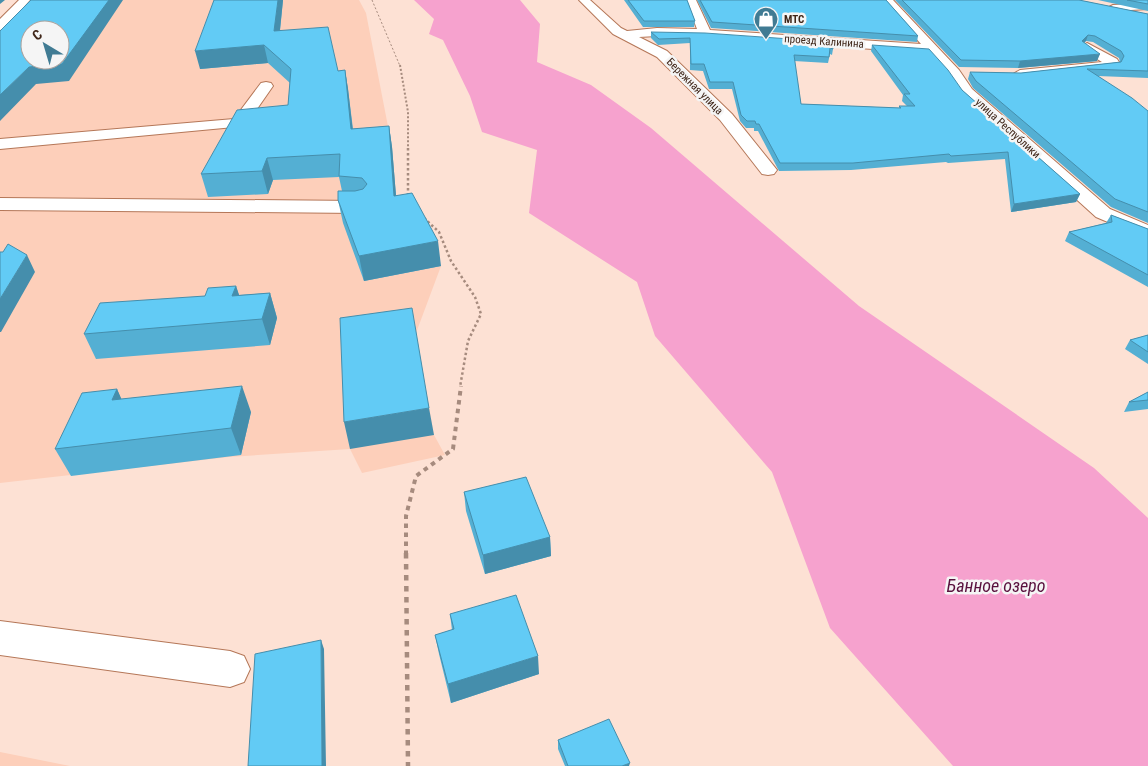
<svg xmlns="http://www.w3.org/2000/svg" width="1148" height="766" font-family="'Roboto Condensed',sans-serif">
  <rect width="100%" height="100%" fill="#fde1d4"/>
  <path fill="#fdcfba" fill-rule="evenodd" d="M45,0H359L366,13L392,147L396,197L415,217L441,266L416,333L434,435L445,455L362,473L350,449L229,457L0,483V43ZM30,30H60V60H30Z
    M0,752L70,766H0Z"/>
  <path fill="#f6a2ce" d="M414,0H520L540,24L537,62L591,85L651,128L859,306L1094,468L1148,518V766H953L830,628L772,472L655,336L637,282L529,213L537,150L482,132L470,96L443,40L429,34L434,19Z"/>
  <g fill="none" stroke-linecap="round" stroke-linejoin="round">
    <defs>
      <path id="minor" d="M19,0H30L4,29L0,30V19Z
        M579,0H590L621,28L627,31L657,28L697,29L686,0H696L710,30L921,44L882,0H893L959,70L972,89L1110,209L1148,225V239L1096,217L961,95L948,75L928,53L705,37L657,36L639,37L667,51L732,114L777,170L774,174L768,175L762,174L720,120L657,57L613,34Z
        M1148,3V9L1113,11L1107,8L1113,5Z
        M1087,43L1117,59L1119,62L1116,68L1020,78L1013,74L1020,70L1102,62L1082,50L1081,47Z
        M266,82L271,83L273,86L245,126L0,149V139L234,119L261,83Z
        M0,198L359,201L366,203L369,207L366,211L359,213L0,210Z
        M0,621L230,651L244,656L250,669L244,682L230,687L0,655Z"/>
    </defs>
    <use href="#minor" stroke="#b57758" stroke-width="2"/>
    <path stroke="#a68b7e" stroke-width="1" stroke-dasharray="2 2" stroke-linecap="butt" d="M372,0L400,66"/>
    <path stroke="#a68b7e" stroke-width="2" stroke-dasharray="2 2" stroke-linecap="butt" d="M400,65L408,112V149"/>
    <path stroke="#a68b7e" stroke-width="2.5" stroke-dasharray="2.5 2.5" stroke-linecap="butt" d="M408,148V196
      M424,218L439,232L451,261L475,297L481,314L468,341L460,387"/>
    <path stroke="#a68b7e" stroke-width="4" stroke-dasharray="4.5 4.5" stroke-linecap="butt" d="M406,555V516L416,476L453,449L461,386"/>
    <path stroke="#a68b7e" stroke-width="4.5" stroke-dasharray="5.5 5.5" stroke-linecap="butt" d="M406,553L408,766"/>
    <use href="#minor" fill="#fff" fill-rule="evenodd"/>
  </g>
  <path fill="#54afd3" d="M214,0H283L280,31L338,71L345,70L348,89L353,129L389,126L392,147L396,196L441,266L364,281L343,223L338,200L342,191L339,177L273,180L268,194L208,197L201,174L288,105L290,83L268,63L200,69Z
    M624,0H687L695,21L694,27H643Z
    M697,0H886L918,36L917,42L711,28Z
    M895,0H1079L1148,14V78L1098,76L1148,111V223L1111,207L973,88L968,79L970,72L1021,73L1120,62L1119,58L1093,42L1086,41L1084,43L1097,61L1018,68L959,67Z
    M1098,0H1148V11Z
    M651,32L833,49L832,55L830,54L828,63L794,61L801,104L899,108V106H907L902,101L903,95L871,51L872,45L962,90L1080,194L1076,202L1011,212L1005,159L948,163L946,162L851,170L779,171L758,131H754V128H746L740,121L732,89H709L703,71L690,70V43L658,45L651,38Z
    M1111,215L1148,229V287L1065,241L1069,232L1106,223Z
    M236,286L239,295L270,293L277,318L270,345L96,359L84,334Z
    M1148,335V364L1125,349L1130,340Z
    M117,389L121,399L251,412L241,455L71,476L55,449Z
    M1148,392V409L1124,412L1129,402Z
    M464,492L550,537L551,556L485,574L466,511Z
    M450,614L539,674L451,703L439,654L435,635L452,630Z
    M558,740L629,766H565L558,749Z"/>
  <path fill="#458eac" d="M0,0H5L0,4Z
    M109,0H123L69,81L36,84L0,121V95L29,67Z
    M278,0H283L278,48L274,31Z
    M1088,35L1086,41L1079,47L1082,41Z
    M264,45L268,63L200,69L195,51Z
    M1100,54L1097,61L1018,68L1020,61Z
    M345,70L348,89L355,150L351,129Z
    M389,126L392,147L398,220L394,196Z
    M267,158L273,180L268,194L262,171Z
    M1080,194L1076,202L1011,212L1014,204Z
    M438,241L441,266L364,281L359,256Z
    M27,255L35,272L1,332H0V299Z
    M236,286L244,310L232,296Z
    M270,293L277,318L270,345L262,319Z
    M242,386L251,412L241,455L231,428Z
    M117,389L129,416L112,400Z
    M429,408L434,435L350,449L344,422Z
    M550,537L551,556L485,574L483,555Z
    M321,640L324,649L326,766H322Z
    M538,656L539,674L451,703L448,684Z
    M630,763L629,766H622Z"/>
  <path fill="#62cbf5" stroke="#458eac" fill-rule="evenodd" d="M31,0H109L62,64L29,67L0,95V31ZM30,30H60V60H30Z
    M214,0H278L274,31L328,27L338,71L345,70L351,129L389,126L394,196L412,193L438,241L359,256L338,200V191H355L363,189L367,184L362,178L339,176L340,154L267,158L262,171L201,174L237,110L288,105L291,69L264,45L195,51Z
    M628,0H687L695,21H644Z
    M700,0H886L918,36L712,22Z
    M902,0H1079L1148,14V71L1087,69L1132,98L1148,111V212L1115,199L976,81L970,72L1021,73L1121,62L1124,56L1121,51L1095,36L1088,35L1082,41L1100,54L1020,61L961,60Z
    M1127,0H1148V4Z
    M651,32L705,33L833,42V49L830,48L829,57L794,55L801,104L901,108L899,106H915L904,94H910L872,45L929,49L948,70L962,90L1080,194L1014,204L1008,152L951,156L949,154L853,163H780L759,124H756L755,121H747L741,115L733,82H710L704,64H691L690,38L659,39Z
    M1111,215L1148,229V275L1069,232L1112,222Z
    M8,244L27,255L0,299V252H3Z
    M236,286L232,296L270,293L262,319L84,334L100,303L205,296L208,288Z
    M412,308L429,408L344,422L340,318Z
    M1148,335V352L1130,340Z
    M242,386L231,428L55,449L82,393L117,389L112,400Z
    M1148,392V400L1129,402Z
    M526,477L550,537L483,555L464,492Z
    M516,595L538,656L448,684L435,635L454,629L450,614Z
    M321,640L322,766H248L255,654Z
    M609,719L630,763L622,766H568L558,740Z"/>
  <defs>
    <symbol id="shop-pin" viewBox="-11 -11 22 30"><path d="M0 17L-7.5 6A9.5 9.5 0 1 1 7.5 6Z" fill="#407b93" stroke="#f5f5f5"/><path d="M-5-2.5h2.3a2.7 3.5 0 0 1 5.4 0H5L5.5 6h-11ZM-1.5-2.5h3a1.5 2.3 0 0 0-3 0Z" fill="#fff"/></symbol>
  </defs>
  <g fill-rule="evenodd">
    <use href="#shop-pin" x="752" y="5" width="28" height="38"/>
  </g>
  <g text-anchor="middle" stroke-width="5" stroke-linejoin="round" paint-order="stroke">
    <g font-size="11" font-weight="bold" fill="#3f2619" stroke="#f5f5f5" text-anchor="start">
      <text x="784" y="23">МТС</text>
    </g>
    <g font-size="11" fill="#3f2619" stroke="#f5f5f5">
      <text transform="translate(824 41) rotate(4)" y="4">проезд Калинина</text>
      <text transform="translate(695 86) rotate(45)" y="4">Бережная улица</text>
      <text transform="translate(1008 128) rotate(42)" y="4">улица Республики</text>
    </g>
    <g font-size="18" font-style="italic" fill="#59113e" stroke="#f5f5f5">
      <text x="996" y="592">Банное озеро</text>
    </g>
  </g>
  <g transform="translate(45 45) rotate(322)"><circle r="24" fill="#f5f5f5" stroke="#aca29d"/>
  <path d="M0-4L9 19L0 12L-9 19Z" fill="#407b93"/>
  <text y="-8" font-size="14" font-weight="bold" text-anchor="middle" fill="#3f2619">С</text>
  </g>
</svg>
